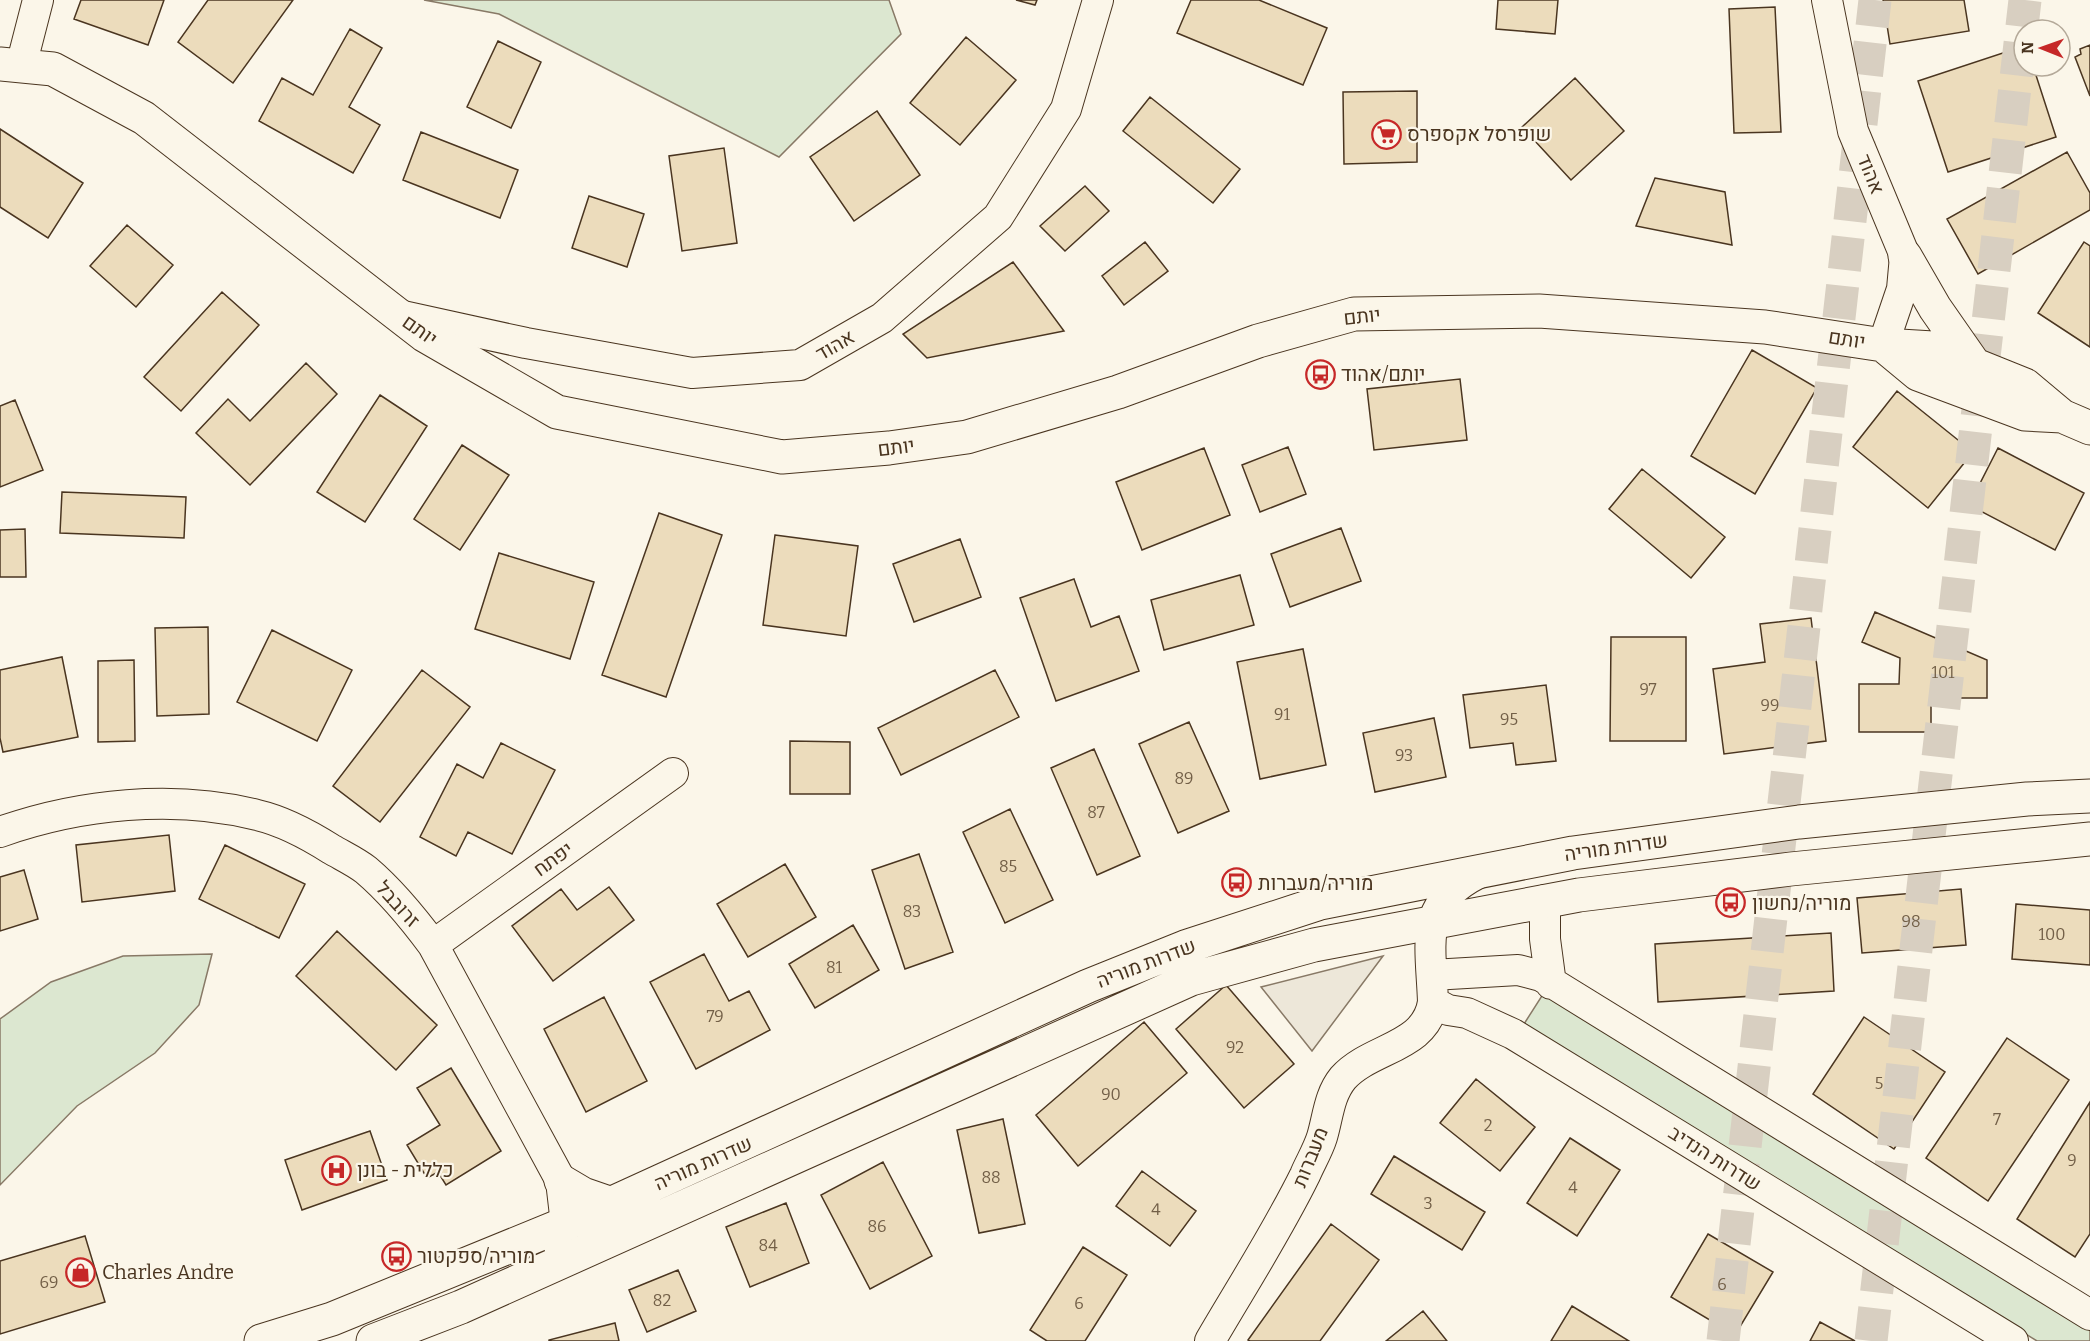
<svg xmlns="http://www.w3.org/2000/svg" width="2090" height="1341" font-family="Bitter,Heebo,serif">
  <rect width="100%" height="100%" fill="#fbf6e9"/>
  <path fill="#dce7d0" stroke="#887966" stroke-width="1.5" d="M424,0H889L901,34L779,157L499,14Z
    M212,954L199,1005L155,1053L77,1106L0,1185V1019L51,982L123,956Z
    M1545,991L2090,1329V1341H2037L1524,1024Z"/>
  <path fill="#ede7d9" stroke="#887966" stroke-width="1.5" d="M1383,956L1312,1051L1261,987Z"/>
  <path fill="#ecdcbc" stroke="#4a3520" stroke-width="1.5" d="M81,0H164L148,45L74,19Z
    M208,0H293L233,83L178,42Z
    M1016,0H1037L1035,5Z
    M1191,0H1259L1327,28L1303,85L1177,33Z
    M1498,0H1558L1555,34L1496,29Z
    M1883,0H1964L1969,31L1890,44Z
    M1775,7L1781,132L1734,133L1729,9Z
    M350,29L382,48L349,107L380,125L353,173L259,121L282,78L313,95Z
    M966,37L1016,80L960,145L910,103Z
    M498,41L541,62L511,128L467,107Z
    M2090,45V96L2075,57L2081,54L2080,49Z
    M2024,46V66H2033L2056,137L1948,172L1918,81Z
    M1575,78L1624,131L1571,180L1522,127Z
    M1417,91V162L1344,164L1343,92Z
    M1150,97L1240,169L1213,203L1123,131Z
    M877,111L920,175L854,221L810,157Z
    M0,129L83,183L48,238L0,207Z
    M421,132L518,170L500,218L403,180Z
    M724,148L737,243L682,251L669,156Z
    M2067,152L2090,193V210L1978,274L1947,219Z
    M1655,178L1725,192L1732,245L1636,226Z
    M1085,186L1109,211L1065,251L1040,226Z
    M589,196L644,214L627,267L572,248Z
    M127,225L173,265L136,307L90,266Z
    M1145,242L1168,271L1124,305L1102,276Z
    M2084,242L2090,246V347L2038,313Z
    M1013,262L1064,331L927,358L903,334Z
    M222,292L259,325L181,411L144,377Z
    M1752,350L1817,388L1755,494L1691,456Z
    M306,363L337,394L250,485L196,433L228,399L250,421Z
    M1460,379L1467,440L1374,450L1367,389Z
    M1897,391L1973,452L1928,508L1853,447Z
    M380,395L427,426L365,522L317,492Z
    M15,400L43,470L0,487V406Z
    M462,445L509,475L460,550L414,519Z
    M1288,447L1306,494L1260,512L1242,465Z
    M1204,448L1230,515L1142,550L1116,482Z
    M1998,448L2084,493L2055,550L1969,505Z
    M1642,469L1725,537L1691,578L1609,509Z
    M62,492L186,497L184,538L60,533Z
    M659,513L722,535L666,697L602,675Z
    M1341,528L1361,581L1290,607L1271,554Z
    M25,529L26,577H0V530Z
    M775,535L858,546L846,636L763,625Z
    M960,539L981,597L914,622L893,564Z
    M499,553L594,582L570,659L475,629Z
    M1240,575L1254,625L1164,650L1151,600Z
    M1074,579L1091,627L1119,616L1139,671L1056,701L1020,598Z
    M1875,612L1987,660V698H1931V732H1859V684H1899L1900,658L1862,642Z
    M1811,618L1826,741L1724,754L1713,669L1765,662L1760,624Z
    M208,627L209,714L157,716L155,628Z
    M272,630L352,670L317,741L237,702Z
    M1611,637H1686V741H1610Z
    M1303,649L1326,765L1260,779L1237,662Z
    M62,657L78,737L3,752L0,738V670Z
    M134,660L135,741L98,742V661Z
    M422,670L470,707L380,822L333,786Z
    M995,670L1019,717L901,775L878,728Z
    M1546,685L1556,761L1516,765L1513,743L1470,748L1463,695Z
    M1434,718L1446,777L1375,792L1363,733Z
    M1189,722L1229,811L1178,833L1139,744Z
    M790,741L850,742V794H790Z
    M501,743L555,770L512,854L468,832L456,856L420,837L457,764L483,778Z
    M1094,749L1140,856L1097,875L1051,768Z
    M1010,809L1053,900L1005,923L963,832Z
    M169,835L175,891L82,902L76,845Z
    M225,845L305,884L279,938L199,899Z
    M919,854L953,952L905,969L872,870Z
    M785,864L816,917L748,957L717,904Z
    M24,870L38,919L0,931V877Z
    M609,887L634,920L553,981L512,926L561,889L577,910Z
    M1961,889L1966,945L1862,953L1857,898Z
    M2016,904L2090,910V965L2012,959Z
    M853,925L879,970L815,1008L789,964Z
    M337,931L437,1025L396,1070L296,976Z
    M1831,933L1834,991L1658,1002L1655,944Z
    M704,954L729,1001L749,991L770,1030L696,1069L650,982Z
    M1226,985L1294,1064L1244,1108L1176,1029Z
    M604,997L647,1081L586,1112L544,1029Z
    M1864,1017L1945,1072L1894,1149L1813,1094Z
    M1144,1022L1187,1073L1078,1166L1036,1115Z
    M2007,1038L2069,1080L1988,1201L1926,1158Z
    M451,1068L501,1151L446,1185L438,1172L427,1178L407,1145L440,1125L417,1088Z
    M1476,1079L1535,1127L1500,1171L1440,1123Z
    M2090,1102V1234L2075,1257L2017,1219Z
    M1003,1119L1025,1224L979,1233L957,1130Z
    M370,1131L387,1180L302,1210L285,1160Z
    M1570,1138L1620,1170L1577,1236L1527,1203Z
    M1394,1156L1485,1212L1462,1250L1371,1194Z
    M883,1162L932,1256L870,1289L821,1195Z
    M1142,1171L1196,1211L1170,1246L1116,1206Z
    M786,1203L809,1263L750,1287L726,1227Z
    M1331,1224L1379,1260L1320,1341H1250L1248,1340Z
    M1708,1234L1773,1272L1735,1335L1671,1297Z
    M85,1236L105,1302L0,1334V1261Z
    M1083,1247L1127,1275L1085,1341H1047L1030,1330Z
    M678,1270L696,1311L647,1332L629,1290Z
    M1572,1306L1629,1341H1551Z
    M1423,1311L1447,1341H1386Z
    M1820,1322L1855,1341H1810Z
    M615,1323L619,1341H549V1340Z"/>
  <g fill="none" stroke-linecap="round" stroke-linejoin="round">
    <path stroke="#d8cfc1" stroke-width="33" stroke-dasharray="33 16" stroke-linecap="butt" d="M1723,1341L1875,0
      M1871,1341L2025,0"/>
    <defs>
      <path id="street" d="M1827,0L1853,131L1905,256L1902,289L1883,345
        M21,66L38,0
        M398,315L526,343L692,373L800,365L882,318L998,217L1066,109L1098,0
        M0,832C79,804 174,794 257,815C283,821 309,835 331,849C343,856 356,862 366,870C392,892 413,918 433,945L561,1181L566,1224L559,1246
        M1477,874C1418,904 1431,944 1433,1002L1448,1010L1467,1013L1513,1034L2013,1341
        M1545,900V939L1551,984
        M433,945L673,773
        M1432,975L1518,970L1541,976L2090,1315
        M1210,1341C1242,1286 1277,1232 1305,1175C1310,1163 1318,1150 1322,1137C1328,1117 1329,1095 1343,1078C1371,1047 1426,1048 1433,1002"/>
      <path id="secondary" d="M0,64L53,69L144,118L424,335L557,412L782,457L889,448L967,437L1118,392L1258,341L1354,314L1539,311L1765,327L1883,345L1933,348L2025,385L2062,416L2090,428
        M1905,256L1935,308L1974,364
        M1883,345L1918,374L2025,414L2062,416"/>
      <path id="primary" d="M561,1181L583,1194L612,1204
        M261,1341L332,1319L584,1216L1088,986L1185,947L1320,903L1573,853L1799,822L2027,799L2090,796
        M373,1341L461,1307L1191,979L1314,945L1579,895L1791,869L2090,839"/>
    </defs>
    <use href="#street" stroke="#4a3520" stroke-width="32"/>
    <use href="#secondary" stroke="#4a3520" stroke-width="35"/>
    <use href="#primary" stroke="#4a3520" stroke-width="35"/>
    <use href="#street" stroke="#fbf6e9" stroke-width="30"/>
    <use href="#secondary" stroke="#fbf6e9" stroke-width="33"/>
    <use href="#primary" stroke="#fbf6e9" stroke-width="33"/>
  </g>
  <defs>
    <symbol id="supermarket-ring" viewBox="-11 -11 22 22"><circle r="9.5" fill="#fbf6e9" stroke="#c62828" stroke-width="1.5"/><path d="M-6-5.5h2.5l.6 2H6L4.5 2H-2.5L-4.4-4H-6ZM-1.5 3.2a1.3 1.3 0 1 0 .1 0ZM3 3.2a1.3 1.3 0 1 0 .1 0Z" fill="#c62828"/></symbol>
    <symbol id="bus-ring" viewBox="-11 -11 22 22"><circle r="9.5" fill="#fbf6e9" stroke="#c62828" stroke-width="1.5"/><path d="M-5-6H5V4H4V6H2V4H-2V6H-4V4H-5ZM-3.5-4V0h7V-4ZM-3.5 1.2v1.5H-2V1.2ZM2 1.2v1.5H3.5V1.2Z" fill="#c62828"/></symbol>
    <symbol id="hospital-ring" viewBox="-11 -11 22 22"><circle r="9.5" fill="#fbf6e9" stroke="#c62828" stroke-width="1.5"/><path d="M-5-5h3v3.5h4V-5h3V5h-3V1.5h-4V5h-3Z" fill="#c62828"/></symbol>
    <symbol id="shop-ring" viewBox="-11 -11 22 22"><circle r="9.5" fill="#fbf6e9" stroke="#c62828" stroke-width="1.5"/><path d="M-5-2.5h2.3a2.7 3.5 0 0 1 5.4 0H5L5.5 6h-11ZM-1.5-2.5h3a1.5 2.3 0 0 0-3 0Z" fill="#c62828"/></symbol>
  </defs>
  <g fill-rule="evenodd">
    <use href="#supermarket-ring" x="1370" y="118" width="33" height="33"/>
    <use href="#bus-ring" x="1304" y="358" width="33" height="33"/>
    <use href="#bus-ring" x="1220" y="866" width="33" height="33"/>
    <use href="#bus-ring" x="1714" y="886" width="33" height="33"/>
    <use href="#hospital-ring" x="320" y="1154" width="33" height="33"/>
    <use href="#bus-ring" x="380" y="1240" width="33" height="33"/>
    <use href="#shop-ring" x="64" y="1256" width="33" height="33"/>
  </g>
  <g text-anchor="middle" stroke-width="4.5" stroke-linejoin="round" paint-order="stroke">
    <g font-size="16" fill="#725f47">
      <text x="1943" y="678">101</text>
      <text x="1648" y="695">97</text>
      <text x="1770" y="711">99</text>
      <text x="1282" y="720">91</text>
      <text x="1509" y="725">95</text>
      <text x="1404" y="761">93</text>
      <text x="1184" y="784">89</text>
      <text x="1096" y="818">87</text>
      <text x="1008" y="872">85</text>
      <text x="912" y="917">83</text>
      <text x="1911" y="927">98</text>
      <text x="2052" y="940">100</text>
      <text x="834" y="973">81</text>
      <text x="715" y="1022">79</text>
      <text x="1235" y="1053">92</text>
      <text x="1879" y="1089">5</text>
      <text x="1111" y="1100">90</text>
      <text x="1997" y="1125">7</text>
      <text x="1488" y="1131">2</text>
      <text x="2072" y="1166">9</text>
      <text x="991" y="1183">88</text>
      <text x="1573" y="1193">4</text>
      <text x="1428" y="1209">3</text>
      <text x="1156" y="1215">4</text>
      <text x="877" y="1232">86</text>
      <text x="768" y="1251">84</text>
      <text x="49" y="1288">69</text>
      <text x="1722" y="1290">6</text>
      <text x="662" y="1306">82</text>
      <text x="1079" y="1309">6</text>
    </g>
    <g font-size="20" fill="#4a3520" stroke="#fbf6e9" text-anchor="start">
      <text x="1407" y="141">שופרסל אקספרס</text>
      <text x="1341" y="381">יותם/אהוד</text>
      <text x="1258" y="890">מוריה/מעברות</text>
      <text x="1752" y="910">מוריה/נחשון</text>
      <text x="357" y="1177">כללית - בונן</text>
      <text x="417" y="1263">מוריה/ספקטור</text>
      <text x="102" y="1279">Charles Andre</text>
    </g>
    <g font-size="20" fill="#4a3520" stroke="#fbf6e9">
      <text transform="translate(1871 174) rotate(68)" y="7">אהוד</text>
      <text transform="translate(1362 316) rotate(-6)" y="7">יותם</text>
      <text transform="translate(420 330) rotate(35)" y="7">יותם</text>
      <text transform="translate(1847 339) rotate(9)" y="7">יותם</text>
      <text transform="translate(835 345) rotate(-30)" y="7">אהוד</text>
      <text transform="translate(896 447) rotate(-7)" y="7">יותם</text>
      <text transform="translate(1616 847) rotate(-8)" y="7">שדרות מוריה</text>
      <text transform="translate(553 859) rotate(-36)" y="7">יפתח</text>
      <text transform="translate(398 904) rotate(48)" y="7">זרובבל</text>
      <text transform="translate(1146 963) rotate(-21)" y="7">שדרות מוריה</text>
      <text transform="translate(1310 1157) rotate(-68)" y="7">מעברות</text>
      <text transform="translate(1715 1158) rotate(32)" y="7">שדרות הנדיב</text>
      <text transform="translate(703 1163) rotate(-24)" y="7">שדרות מוריה</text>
    </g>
  </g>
  <g transform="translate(2042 48) rotate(271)"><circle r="28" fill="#fbf6e9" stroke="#b4a999" stroke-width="1.5"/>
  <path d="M0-4.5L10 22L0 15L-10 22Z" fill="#c62828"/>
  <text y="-9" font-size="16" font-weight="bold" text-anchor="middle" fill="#4a3520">N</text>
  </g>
</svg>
